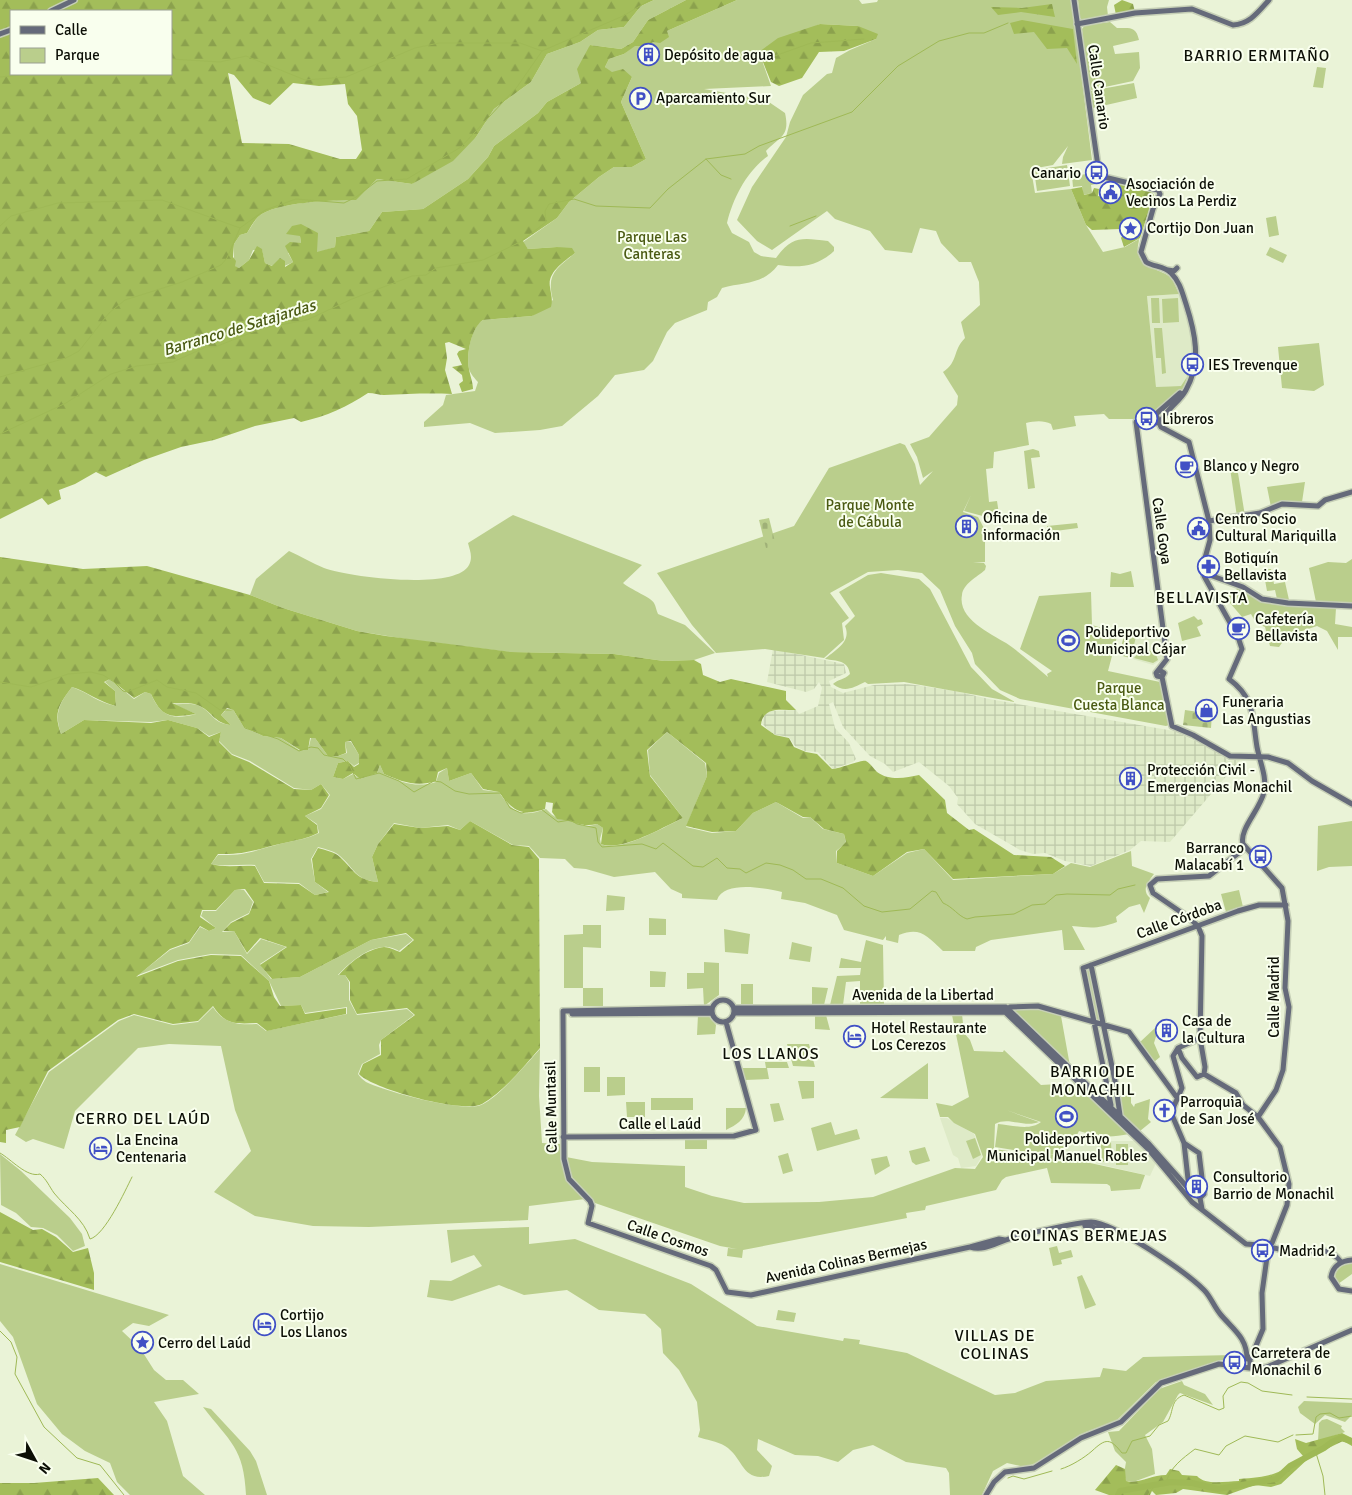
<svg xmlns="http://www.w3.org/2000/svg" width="1352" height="1495" font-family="Signika,sans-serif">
  <defs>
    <pattern id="industrial-grid" width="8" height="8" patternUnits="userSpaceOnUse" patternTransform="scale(1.25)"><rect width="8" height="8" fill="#deeac7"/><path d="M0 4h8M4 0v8" fill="none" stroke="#bdc8a9"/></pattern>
    <pattern id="forest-firs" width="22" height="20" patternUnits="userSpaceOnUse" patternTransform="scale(1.25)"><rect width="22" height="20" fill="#a3bd5a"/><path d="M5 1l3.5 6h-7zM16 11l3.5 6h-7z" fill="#8ba14d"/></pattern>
    <pattern id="cemetery-stones" width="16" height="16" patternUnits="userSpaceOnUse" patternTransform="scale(1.25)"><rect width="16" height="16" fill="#bace8c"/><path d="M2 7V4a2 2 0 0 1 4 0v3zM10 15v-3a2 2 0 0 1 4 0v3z" fill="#9fb077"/></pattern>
  </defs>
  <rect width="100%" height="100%" fill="#eaf3d7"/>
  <path fill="#deeac7" d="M1179,294L1192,337V361L1188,378L1184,386L1156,387L1147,296Z
    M1129,630L1151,636L1162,633L1165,657L1153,665L1119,655L1125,632Z
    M940,1118H947L974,1134L982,1156L976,1166L961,1168L958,1158L953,1155Z
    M1068,1136L1091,1141H1135L1156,1163L1150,1176L1064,1156Z"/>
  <path fill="url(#industrial-grid)" d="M773,649L844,664L846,673L829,681L831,687L843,693L874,685L908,684L955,691L989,699L1174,731L1221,753L1228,761L1241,759L1170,842L1141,841L1130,850L1091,866L1065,861L1045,853L1033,854L1020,850L975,824L957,804L958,798L949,786L919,762L893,772L885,764L870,756L843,727L833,702L829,704L835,728L849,743L856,759L853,762L833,769L818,752L805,751L795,746L789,737L772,734L762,723L765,714L770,711L796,710L799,714L818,706L822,688L819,682L814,689L806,692L767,682Z"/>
  <path fill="#bace8c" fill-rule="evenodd" d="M654,0H686L648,20L633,42L621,49L590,45L581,83L547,102L538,113L494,146L488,157L468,179L423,209L382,212L369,231L336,237L335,247L317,253L300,236L301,243L288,253L293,262C283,268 275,268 265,263L262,250H253L249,260L239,268L234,266V244L240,235L247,233C251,228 254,221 258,217C274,202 334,200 356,199L377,179L412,184L476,137L494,109L531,82L547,54L580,42L598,30L624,27L641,6Z
    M737,0H859L862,4L877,2L878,0H1072L1092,160L1062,164L1063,157L1068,146L1053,165L1031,169L1035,193L1071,189L1086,225L1103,252L1125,247L1139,239C1139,243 1137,247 1138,251C1139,268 1161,269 1172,278L1179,294L1147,296L1156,387L1181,386L1187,377L1186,368L1191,366L1183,389L1164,403L1149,419H1109L1104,414L1074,416L1076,426L1053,430L1051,424C1044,420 1034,421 1026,423L1029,445L994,452L993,468L986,469L989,502L997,501L999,514L990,518L964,511L971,495L963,512L978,517L985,530V562L973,563H984L986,566L985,570C977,577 963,584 962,595C957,620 994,635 1009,645C1023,655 1036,667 1048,677L1047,674L1052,671L1020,649L1039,596L1091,592L1092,625L1118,633L1108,671L1160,682L1169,725L1166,726L1020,699L1000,690L975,664L972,653L955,626L940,590L922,573L898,570L868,572L830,593L849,618L842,623L844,640L824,658L765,649L716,653L692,625L657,573L794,526L829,468L900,443L905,445L915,464L920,485L933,471L923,478L917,457L910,444L929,437L957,405L958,396L943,372C959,361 952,351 965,338L961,322L980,305L979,282L971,262H959L941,243L936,231L920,228L912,253L885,250L870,231L835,219L827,211L772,250L757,241L737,220L752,187L786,137L790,122L803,95L827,74L832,73L836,58L850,50L876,39L858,26L820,24L759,52L771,86L704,89L766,100L785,113C790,136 781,136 766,151L768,156C747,171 733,198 727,223L732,233L749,242L754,252L761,256L776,258C792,235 803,238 828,241L834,247V251C817,267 799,268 778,265C763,285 744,282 722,288L717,297L708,302L707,310L675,323L667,332L653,361L644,370L615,375L598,396L562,426L540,430L495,433L470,423L424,427V422L443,405L446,395L475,391L478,382C475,379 470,373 469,369C466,356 471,327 483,320L532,316L553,300C546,274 556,269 575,253L557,247L528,249L523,242L557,218L569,202L599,177L614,167H632L646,159L621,102L632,77L611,72L605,67L609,59L624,54L635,45L647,46L667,31Z
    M1078,0H1109L1107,7L1108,16L1084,21L1080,18Z
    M1110,22L1117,28C1130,28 1136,26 1139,40L1113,46L1115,54L1139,52L1140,68L1133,81L1091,90L1085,61L1082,29L1085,25Z
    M1317,67L1326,68L1323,88L1313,87Z
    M1134,83L1137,98L1093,108L1090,91Z
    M1067,165L1070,186L1037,191L1034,170Z
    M1094,173L1096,184L1091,185L1092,193L1083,195L1082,186L1073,187L1072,176Z
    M1276,216L1279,235L1269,237L1266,218Z
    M1270,247L1287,255L1283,263L1266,255Z
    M1151,298H1159L1160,323H1152Z
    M1178,298L1179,322L1163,323L1162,299Z
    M1154,328H1162L1166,373L1162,374L1161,358H1156Z
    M1319,343L1324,385L1314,391L1282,388L1278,347Z
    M1033,449L1039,451L1040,457L1031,458L1035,488L1028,489L1024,451Z
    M1230,468L1238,473L1245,516L1237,517Z
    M1305,482L1302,502L1271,507L1267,487Z
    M513,515L642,565L623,583C630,589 652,598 654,603C656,606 656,610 658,614L685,625L715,653L694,660L664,661L614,654L511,652L412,640L357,631L283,608L250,595L256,579L289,551C300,556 312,563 324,568C348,577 456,591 469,565C473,557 470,551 468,543Z
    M1077,523L1078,528L1048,532L1047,526Z
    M1352,559V604L1316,602L1309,568L1328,562L1346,563Z
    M1263,569H1271L1274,584L1285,582L1289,600L1277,599L1275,590L1267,591Z
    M1131,571L1134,587H1110L1111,572L1120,574Z
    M881,573L919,579L930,589L971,667L992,689L1015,702L904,682L868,684L865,682C853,688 844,693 833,684C838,679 844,680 850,674C848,660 837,661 825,659C835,650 852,642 845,626L855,616L839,592L868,575Z
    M1239,588L1270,604L1336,608L1335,624L1352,627V637H1338V650L1327,631L1317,626L1287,636L1279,647L1270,646L1265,627L1256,623L1251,614L1242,617L1225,597Z
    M1194,616L1198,620L1201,619L1203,624L1197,627L1201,636L1182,641L1178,623Z
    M1129,630L1137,632L1131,658L1119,655L1125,632Z
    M1142,649L1155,652L1158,660L1153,663L1134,658Z
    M110,679L134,699L145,692L151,694C161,717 173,720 196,714L172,704C180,705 190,703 197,705C213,711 211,723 231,725L221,715L227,709L234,711L244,727L263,736L281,738L299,750H308L311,738H315L328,756H338L347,753L345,742H351L359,755V763L354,766L348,761L338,763L333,777L343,779L353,774L360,779L377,773L380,765L384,774C402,783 417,788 436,782L439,773L447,768L449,781L471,773L483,790L499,792C513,813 521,818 546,809C558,821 556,816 571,820C583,824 582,829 597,824L603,828L600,839L601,844C620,853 664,827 683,818L650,775L648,750L667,732L705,763L707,776L686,827L712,833L736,831L753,813L776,802L803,818L810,817L823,829L844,834L846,843L836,851L837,863L873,876L907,853L924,849L953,880L1053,874L1071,863L1090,867L1131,851L1132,866L1154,874C1148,882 1141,890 1150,898L1144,913L1140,904L1129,907L1116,917L1117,922C1098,929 1092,928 1072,926L1085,950H1064L1062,930L991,940L976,947L975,951H943C926,935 920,927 899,935L898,943L886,940V936L883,940L844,930L837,915L805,903L781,899L782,892C765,888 724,880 717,900L682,898V894L671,889L655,872L614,877L586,869L574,868L565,859L540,858L529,846L513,845L470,821L460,830L448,825L420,828L394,823L378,844L372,857L378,882C355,880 355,869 340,856C335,851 325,849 318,847L311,859L315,882L328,892L315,895L299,883L264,882L255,865C240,864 225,867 211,864L218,855C248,856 258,849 284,843C297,840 307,839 319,833L317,824L305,816L321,809L330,795L321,784L311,790L294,788L250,761L232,754L219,741L221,732L209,736L197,728L168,720L151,722L84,720L61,734C54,713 59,704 72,687C89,693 98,703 116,706L115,691L105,682Z
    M1352,821V866L1329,867L1317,871L1318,826Z
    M235,890H244L253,902L249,913L231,922L222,932L234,931L247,954L261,939L286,947L260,964L271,979L300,977L371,940L406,934L413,940L399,951C395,949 389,946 384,947C366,948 349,963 338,975H345L349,982V1000L357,1015L407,1009L414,1015L381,1040L379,1045L380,1054L362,1064L358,1074C360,1077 363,1080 366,1082C383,1091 465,1113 481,1105C498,1098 527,1063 540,1049L539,1096L542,1143L561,1144C561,1167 568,1184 585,1199L529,1206L528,1220L369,1227L313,1226L255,1216L214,1192L251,1151L235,1110L221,1046L169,1044L138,1048L75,1111L64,1149L33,1139L26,1142L15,1135L49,1072L119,1021L134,1015L173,1025L198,1022L213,1007C224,1024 238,1025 257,1024L266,1031L347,1014V1007L305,1013L301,1005L281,1006L269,981L241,955L211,954L178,960L138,975L170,950L189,943L200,927L209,931L216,928L201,916L203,911H216Z
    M1239,890L1243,907L1226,912L1221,894Z
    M607,895L625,897L624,910L606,911Z
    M649,918L666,919V935H649Z
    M583,925H601V948L583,947V988H603V1006H583V988H564V935L583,934Z
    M724,929L750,934L748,954L725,952Z
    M866,940L883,945L884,1005H860V981L846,982L843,1005H830L837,976L860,975L861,968H839L841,958L861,962Z
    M792,942L812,947L810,962L789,959Z
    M704,962L719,963V995L704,1006L703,988L687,989V973H704Z
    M1089,969L1101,1021L1096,1020L1085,970Z
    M650,971L666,972L665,987H650Z
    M741,984H753V1006L741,1005Z
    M812,987L828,988L824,1005H812Z
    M1016,1009H1036L1061,1016L1070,1066L1014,1013Z
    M962,1014L964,1033L970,1040L974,1051L1003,1052L1004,1050L1041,1085L1075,1083L1129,1134C1110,1138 1097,1137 1079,1131L1075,1139L1068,1137L1064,1156L1049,1154L1145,1175L1140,1189L1111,1191L1110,1186L1107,1184L1051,1183L1047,1168L1006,1177L1002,1180L996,1190L926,1206L925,1210L906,1213L907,1218L743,1250L742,1258L727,1256L728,1248L737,1249L720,1246L595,1203L572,1177L566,1157L592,1162L685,1166V1187L712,1196L744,1203L819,1202L873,1197L955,1168L975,1169L983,1157L975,1134L954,1123L948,1117H940L936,1103L952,1106L969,1097L952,1015ZM1006,1110L1041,1122C1030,1131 1012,1125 998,1124L995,1147L1031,1153L1048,1154H1031L994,1149L995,1124C1008,1116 1024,1128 1039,1122Z
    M698,1015H708L716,1025L715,1034L697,1035Z
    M826,1015L830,1030L815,1029V1016Z
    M1155,1028L1158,1030L1154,1043L1160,1057L1154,1062L1139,1043Z
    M787,1044H809L815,1067L793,1066Z
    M765,1062H787L789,1068H767L769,1079L745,1080L742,1068H766Z
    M928,1063V1099L880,1098Z
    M584,1067H600V1092H584Z
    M607,1077H625V1095L607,1096Z
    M798,1081H814V1098L802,1099Z
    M1119,1091H1131V1103L1134,1107L1135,1104L1150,1099L1148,1119L1151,1122L1140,1131L1123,1115Z
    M651,1098H693V1110H651Z
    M626,1102H645V1117H627Z
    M779,1103L784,1120L774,1122L770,1104Z
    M726,1108H746C745,1120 736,1125 726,1130Z
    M831,1122L835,1135L857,1129L860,1139L817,1151L811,1128Z
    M685,1138H707V1149H685Z
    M975,1138L981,1155L973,1159L966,1141Z
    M1101,1142H1111L1112,1162H1101Z
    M1116,1144H1128V1165H1116Z
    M925,1147L930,1161L916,1165L912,1162L909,1151Z
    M788,1153L793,1171L783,1174L778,1156Z
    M0,1154L21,1171L70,1218L82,1234L85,1246L73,1251L57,1235L43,1228L31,1227L16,1213L1,1205Z
    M887,1156L890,1166L875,1175L871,1159Z
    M529,1227V1244L575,1239L691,1284L757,1326L843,1341L844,1338L860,1340L859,1344L907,1353L995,1395L1015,1393L1046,1381L1100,1377L1103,1368L1126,1371L1143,1357L1233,1355L1231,1361L1221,1360L1156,1382L1116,1421L1086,1432L1044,1460L1025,1467L1007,1463L993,1471L982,1495H950L949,1473L946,1468L906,1462L873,1445L853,1450L838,1462L818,1456L795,1455L758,1439L757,1450L772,1466L769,1476C741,1482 744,1458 725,1446C717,1441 706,1440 698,1437L700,1430L697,1402L679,1370L663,1353L661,1329L645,1314L599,1310L567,1290L524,1295L499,1285L452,1301L427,1297L430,1280L451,1281L482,1266L474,1255L451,1263L447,1230Z
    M1057,1246L1059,1253L1071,1250L1073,1257L1061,1260L1062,1264L1053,1266L1049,1248Z
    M1346,1263H1352V1274L1338,1284C1331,1275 1338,1268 1346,1263Z
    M0,1264L169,1315L149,1326L133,1323L122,1331L140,1348L154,1370L166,1380H183L199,1394L154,1402L167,1421L183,1476L205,1495H130L117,1482L110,1463L85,1451L62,1434L37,1404L13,1337L0,1321Z
    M1082,1275L1096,1305L1085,1309L1077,1277Z
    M778,1310L796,1313L794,1322L776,1320Z
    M1182,1381L1184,1385L1205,1394L1213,1405L1180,1393L1178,1395L1163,1422L1145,1435L1152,1449L1155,1474L1136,1481H1126L1124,1474L1126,1462L1115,1451L1108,1432L1119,1431L1159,1389Z
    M1304,1401L1352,1403V1415L1345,1422L1325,1415L1315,1424L1300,1413L1298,1407Z
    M203,1407L211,1409L250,1451L256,1461L267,1495H246C244,1448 230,1442 203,1407Z
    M1327,1419L1342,1426L1341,1428L1345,1432L1318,1441L1319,1423L1322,1420Z"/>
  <path fill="url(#forest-firs)" fill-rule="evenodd" d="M0,0H654L641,6L624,27L598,30L580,42L547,54L531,82L494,109L476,137L453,161L412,184L377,179L356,200C334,200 274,202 258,217C254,221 250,228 247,233L240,235L234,244L233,257L236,261L235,266L239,268L249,260L257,246L262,249L265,263L272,266L280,258L285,261V267L293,262L285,246L290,242L301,243L300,236L286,234L292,226L301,224L318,233L317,252L335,247L336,237L369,231L382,212L423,209L468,179L488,157L494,146L538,113L547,102L581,83L577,69L590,45L621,49L633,42L648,20L686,0H737L667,31L669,37L660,43L653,42L647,46H635L624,54L609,59L605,67L612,72L623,69L632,77L621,102L646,159L632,167H614L599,177L569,202L557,218L523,241L528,249L557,247L572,248L575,253C565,261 547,272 550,287C551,295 553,299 551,307L532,316L483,320C471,328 466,356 469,369C470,376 473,382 473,389L462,392L459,384L463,381L462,375L452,367L462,365L457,354L459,351L466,349L449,342L445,343L447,358L445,370L452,394C429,393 406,394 384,395C379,395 374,393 368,393C347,407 327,416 301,422L294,418L255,426L214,440L181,447L144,460L106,477L96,472L75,484L59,490L61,499L48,505L42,498L0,519ZM11,11H171V74H11ZM228,73L234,75L253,98L270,105L293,83L319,86L345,84L348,104L357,116L362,150L356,159H340L289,144L242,143Z
    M1122,0L1133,4L1135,12L1116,15L1114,5Z
    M1052,4L1055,17L1021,12L998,15L991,7L1022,8Z
    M1022,20L1073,29L1077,64L1067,48L1047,49L1034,32L1014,34L1010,23Z
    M820,24L858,26L878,34L876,39L844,51L819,52L802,78L779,86L771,82L759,52L778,38Z
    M1117,183L1148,189L1154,195L1140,238L1124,247L1121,238L1124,233H1128L1127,223L1120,229L1092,230L1086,225L1071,189L1082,187L1084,195L1092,193L1094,188L1099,189L1098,196L1102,197L1103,194L1114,196Z
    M0,557L83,569L147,566L250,595L283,608L357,631L386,636L511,652L614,654L664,661L694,660L701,664L703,675L720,682L731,679L786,691V700L796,710C781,710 763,706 761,725L775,735L789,738L794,747L806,752L817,754L832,769C839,769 863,759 866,761C870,763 874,769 877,772C889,781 906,778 919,775L945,800L947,813L969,830L974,829L1014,855L1051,857L1065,866L1053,874L953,879L924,849L907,852L873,876L837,863V851L846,842L844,834L824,829L810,817H803L776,802L753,813L736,831L712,832L686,826L707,776L706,763L667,732L647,750L650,776L683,818C663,827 622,852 601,844L603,828L597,824C582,828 572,820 557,819L552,812L553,803L546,802L545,809C521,817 513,811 499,792L483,789L471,773L449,781L447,768L438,772L436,781C417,787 402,782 384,774L380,765L377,773L360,779L353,773L343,779L333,777L338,763L348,761L354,767L359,764V755L351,741L345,742L346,753L338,756H328L315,738H310L308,750H300L281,738L263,736L244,727L234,710L227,708L221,715L231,725C213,723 212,710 197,705C190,702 180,704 172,703L196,714C171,718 162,718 151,694L145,692L134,698L110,679L104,682L115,691L116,706C99,702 88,692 72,687C59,704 53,713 61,734L84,720L151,723L168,720L197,728L209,737L221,732L219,742L232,755L249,762L294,789L311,790L321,784L329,795L321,808L305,816L317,825L318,833C306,839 297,840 284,843C257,849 247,855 218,854L211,864C225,868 240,865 255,866L264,883L299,884L315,895L329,892L315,882L312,859L318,848C325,850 335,852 340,857C354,870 356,880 378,882L372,857L378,844L394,824L420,828L448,826L460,830L470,821L512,845L529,847L539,859L540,1048C523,1067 505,1091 482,1104C464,1114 372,1089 359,1074L363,1064L381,1055V1040L415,1015L407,1008L357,1014L350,1000V982L345,975H339C350,962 367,949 384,947C388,947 395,950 400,952L414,940L406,933L371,940L300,977L272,979L260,965L287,947L260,938L247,953L234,931H223L231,923L249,914L254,902L245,889L235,890L216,910H202L200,917L216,928L209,931L200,926L189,942L170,949L136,977L178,961L211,955L241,956L269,981L274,997L280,1006L301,1005L305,1014L346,1008V1014L267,1031L257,1023C236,1024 225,1025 213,1006L198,1021L173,1024L134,1014L118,1020L48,1071L20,1127L6,1130V1143L0,1142Z
    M0,1212L33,1230L42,1229L56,1237L73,1252L88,1248L94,1273V1290L0,1262Z
    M1342,1433L1352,1438V1446L1343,1441L1310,1457L1281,1484L1271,1487L1255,1485L1227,1495L1183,1489L1176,1493L1156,1495L1152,1491L1150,1495H1109L1095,1490L1116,1465L1125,1469L1126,1481C1140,1484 1151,1475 1166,1475L1170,1469L1179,1471L1182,1475L1197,1476C1206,1486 1226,1481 1239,1481V1479C1269,1477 1279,1475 1303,1456L1297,1449L1295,1439L1306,1443Z
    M98,1478L114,1495H0V1483H34Z"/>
  <path fill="url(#cemetery-stones)" d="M769,518L776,546L766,548L759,520Z
    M1185,710L1212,714L1211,728L1183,725Z"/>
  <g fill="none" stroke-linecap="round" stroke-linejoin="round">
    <path stroke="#9fb956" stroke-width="1" d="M825,42L864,39
      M171,59L220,62L246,56L305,80L346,77L415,48L439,43H520L542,51L623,16L650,0
      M763,62L766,59L811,43L824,42
      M0,77L32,74
      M706,159L721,175L731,179
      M0,226L11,216L58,203L162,200L240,228L265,210L296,199L344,203L356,197L377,181L407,179L461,147L517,87L542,51
      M790,226L816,216
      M0,377L66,358L79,351L109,313L125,300L182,282L221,265L227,258L240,228
      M0,434L66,403L111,374L137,366L173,362L206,347H215L263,328L307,320L352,299L412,276L426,275L436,268L483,260L520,242L546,222L545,211L549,204L574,199L596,206L650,208L668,189L706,159L745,154L759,146L852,112L898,66L939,41L969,33H984L1008,23
      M0,682L31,687L68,674L91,672L103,675L114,682L123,691L127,692L157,680L167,687L196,693L220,710H234L245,728L278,739L299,751L311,747L318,748L324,755L343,759L350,766L356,779L379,773L399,781L414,792L434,781L441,782L455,791L469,794L501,793L510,808L521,813L541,809L558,822L570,820L577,824L596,828L598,842L602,847L642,844L656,849L663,843L693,866L703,867L717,858L727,868L740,869L746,873L766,863L780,865L793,870L806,879H821L843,888L864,906L882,912L910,909L932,891L936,892L943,903C953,907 958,916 967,919L975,917L1014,914L1032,905L1045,904L1056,895L1067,894L1110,895L1118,889L1135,885
      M0,1153C11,1159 27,1178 40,1174C47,1180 49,1186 54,1193C67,1209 84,1219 90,1239C105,1235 125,1191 132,1177
      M0,1331L11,1342L17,1357L15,1374L44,1427L77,1458L100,1465L124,1495
      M1307,1397L1352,1399
      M1296,1435L1313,1434L1316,1417L1320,1414L1330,1413L1339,1418L1352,1416
      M1316,1453L1323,1476L1325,1495
      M1061,1469C1071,1466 1084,1458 1092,1451C1106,1438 1110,1438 1122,1453H1126L1132,1441L1150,1436L1159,1425L1168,1421C1174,1411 1170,1400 1184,1395L1219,1410L1224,1408L1223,1396L1228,1388L1241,1382L1248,1383L1262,1391L1292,1395
      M1008,1478L1013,1476L1024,1479L1052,1471
      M1166,1483C1170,1467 1182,1459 1195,1449L1219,1455L1226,1446L1245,1436L1278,1442L1293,1435
      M1148,1495L1155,1485"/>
    <path stroke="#9fb956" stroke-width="6" d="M1118,1495L1120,1491L1171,1482L1192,1483L1218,1489L1276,1479L1290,1466L1324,1448L1332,1442L1341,1438L1352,1441"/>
    <defs>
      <path id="secondary" d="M1074,0L1099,173L1104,177L1158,190L1160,194L1153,209L1141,252L1146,262C1154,267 1164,266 1171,273C1180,282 1182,292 1186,304C1195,332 1202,362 1186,390C1179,403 1166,409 1160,423
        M51,11L74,0
        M1077,24L1135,13L1192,9L1233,25C1250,24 1258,12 1269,0
        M0,34L11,30
        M1168,270L1174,271L1177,268
        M1156,415L1161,427L1189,442L1209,521L1210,540L1205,558L1204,576L1238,637L1242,649L1229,679C1256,699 1252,718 1257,747C1260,763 1267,776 1264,792C1260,810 1239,829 1243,844L1282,888L1288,921L1285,988L1289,1007L1284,1059L1283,1070L1276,1090L1258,1117
        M1148,421L1180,393
        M1160,423L1136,422L1167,659L1156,673L1157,676L1162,677
        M1209,521L1260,513L1282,504L1318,506L1325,500L1352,492
        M1204,573L1243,587L1262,599L1288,603L1352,606
        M1159,670L1164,673L1162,677L1172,726L1193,735L1230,756L1268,757L1288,763L1312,781L1352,804
        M1091,965L1115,1081L1120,1115
        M712 1011a11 11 0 1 1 22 0a11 11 0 1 1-22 0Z
        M712,1008L563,1011L564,1159L569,1179L590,1201L592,1206L588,1223L711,1266L716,1270L727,1292L751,1295L970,1247L999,1239L1005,1240
        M734,1008L1006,1007L1148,1143L1187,1187
        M1007,1010L1010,1007L1038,1006L1129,1032L1178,1099
        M734,1013L1005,1012L1148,1149L1192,1202L1246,1244L1259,1245L1272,1243
        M572,1014L712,1013
        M1178,1048L1182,1058L1197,1077L1204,1074L1236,1093L1243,1105L1258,1117L1280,1147L1289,1184L1287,1205L1272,1243
        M1204,1074L1205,1067L1200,1038L1202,936L1198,926L1188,917L1153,893L1150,885L1157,879L1209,876L1245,848
        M1111,1105L1083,968L1238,911L1259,905H1286
        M563,1137L734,1136L756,1130L726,1022
        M1184,1143L1199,1153L1204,1194L1200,1198
        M1188,1188L1200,1198L1202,1209
        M1189,1188L1184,1143L1172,1115L1174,1106L1182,1088L1173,1056L1178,1048L1200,1038
        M1085,1226L1108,1230
        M970,1247C983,1251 994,1244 1006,1240C1019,1235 1079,1222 1091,1222C1115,1223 1186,1272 1204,1290C1211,1297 1214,1307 1221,1315C1234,1330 1247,1338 1247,1359
        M1268,1250L1274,1248C1280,1249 1287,1252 1293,1252C1312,1253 1328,1244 1341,1262
        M1352,1260C1341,1261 1333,1265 1331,1277L1339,1289L1352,1291
        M1250,1368V1360L1263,1329L1262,1293L1268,1250
        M986,1495L994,1482L1005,1472L1034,1468L1081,1438L1121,1422L1161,1383L1219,1364L1257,1369L1267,1367L1352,1330"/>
    </defs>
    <use href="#secondary" stroke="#c6cfb6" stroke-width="8"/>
    <use href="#secondary" stroke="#656a7a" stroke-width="5"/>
  </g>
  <defs>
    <symbol id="building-ring" viewBox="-11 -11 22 22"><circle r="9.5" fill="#f9ffee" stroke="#4151c5" stroke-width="1.5"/><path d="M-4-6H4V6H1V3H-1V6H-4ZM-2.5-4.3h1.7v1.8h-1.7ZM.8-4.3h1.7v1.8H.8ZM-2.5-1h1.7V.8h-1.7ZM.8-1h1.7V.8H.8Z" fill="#4151c5"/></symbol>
    <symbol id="parking-ring" viewBox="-11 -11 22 22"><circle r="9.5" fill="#f9ffee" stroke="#4151c5" stroke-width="1.5"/><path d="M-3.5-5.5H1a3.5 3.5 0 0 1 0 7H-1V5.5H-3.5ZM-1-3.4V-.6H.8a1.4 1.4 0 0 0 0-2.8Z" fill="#4151c5"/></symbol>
    <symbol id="bus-ring" viewBox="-11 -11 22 22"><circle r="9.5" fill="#f9ffee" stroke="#4151c5" stroke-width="1.5"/><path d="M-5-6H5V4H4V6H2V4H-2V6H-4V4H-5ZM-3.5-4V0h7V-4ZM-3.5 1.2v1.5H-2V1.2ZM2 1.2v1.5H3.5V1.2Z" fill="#4151c5"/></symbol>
    <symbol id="civic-ring" viewBox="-11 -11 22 22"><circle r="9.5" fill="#f9ffee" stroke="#4151c5" stroke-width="1.5"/><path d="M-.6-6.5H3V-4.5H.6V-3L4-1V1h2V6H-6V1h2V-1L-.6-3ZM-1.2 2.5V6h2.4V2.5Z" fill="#4151c5"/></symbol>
    <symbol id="sight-ring" viewBox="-11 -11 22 22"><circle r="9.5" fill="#f9ffee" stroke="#4151c5" stroke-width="1.5"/><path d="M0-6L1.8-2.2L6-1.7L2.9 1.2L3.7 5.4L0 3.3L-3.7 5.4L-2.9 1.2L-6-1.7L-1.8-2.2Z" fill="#4151c5"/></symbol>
    <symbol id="cafe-ring" viewBox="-11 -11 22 22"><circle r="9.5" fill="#f9ffee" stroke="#4151c5" stroke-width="1.5"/><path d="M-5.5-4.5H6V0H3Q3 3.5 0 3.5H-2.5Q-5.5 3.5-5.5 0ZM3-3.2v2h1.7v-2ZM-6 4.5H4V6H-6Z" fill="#4151c5"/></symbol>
    <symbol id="pharmacy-ring" viewBox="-11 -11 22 22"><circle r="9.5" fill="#f9ffee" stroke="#4151c5" stroke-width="1.5"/><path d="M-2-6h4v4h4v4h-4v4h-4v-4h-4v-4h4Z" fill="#4151c5"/></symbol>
    <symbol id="stadium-ring" viewBox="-11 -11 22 22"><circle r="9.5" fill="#f9ffee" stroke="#4151c5" stroke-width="1.5"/><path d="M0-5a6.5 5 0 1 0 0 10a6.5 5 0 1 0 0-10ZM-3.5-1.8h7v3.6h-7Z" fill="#4151c5"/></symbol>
    <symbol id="shop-ring" viewBox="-11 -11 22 22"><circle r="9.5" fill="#f9ffee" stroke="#4151c5" stroke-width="1.5"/><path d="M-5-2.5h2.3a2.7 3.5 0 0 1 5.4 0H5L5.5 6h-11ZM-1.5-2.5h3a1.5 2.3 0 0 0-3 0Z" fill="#4151c5"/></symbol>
    <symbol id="hotel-ring" viewBox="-11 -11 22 22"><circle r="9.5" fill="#f9ffee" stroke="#4151c5" stroke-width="1.5"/><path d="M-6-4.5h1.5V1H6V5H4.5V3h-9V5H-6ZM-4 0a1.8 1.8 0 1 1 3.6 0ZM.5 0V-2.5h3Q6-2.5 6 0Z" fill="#4151c5"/></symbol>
    <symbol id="church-ring" viewBox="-11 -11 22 22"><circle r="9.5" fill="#f9ffee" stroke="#4151c5" stroke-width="1.5"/><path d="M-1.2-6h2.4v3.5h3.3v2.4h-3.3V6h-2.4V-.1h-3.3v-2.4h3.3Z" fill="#4151c5"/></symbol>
  </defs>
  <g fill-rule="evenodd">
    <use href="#building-ring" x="636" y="42" width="25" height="25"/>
    <use href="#parking-ring" x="628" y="86" width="25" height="25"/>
    <use href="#bus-ring" x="1084" y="160" width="25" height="25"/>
    <use href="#civic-ring" x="1098" y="180" width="25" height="25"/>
    <use href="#sight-ring" x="1118" y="216" width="25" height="25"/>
    <use href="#bus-ring" x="1180" y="352" width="25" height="25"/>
    <use href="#bus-ring" x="1134" y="406" width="25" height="25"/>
    <use href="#cafe-ring" x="1174" y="454" width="25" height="25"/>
    <use href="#building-ring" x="954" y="514" width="25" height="25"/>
    <use href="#civic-ring" x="1186" y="516" width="25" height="25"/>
    <use href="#pharmacy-ring" x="1196" y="554" width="25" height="25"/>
    <use href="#cafe-ring" x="1226" y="616" width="25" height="25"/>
    <use href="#stadium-ring" x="1056" y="628" width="25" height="25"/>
    <use href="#shop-ring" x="1194" y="698" width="25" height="25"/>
    <use href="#building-ring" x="1118" y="766" width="25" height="25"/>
    <use href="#bus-ring" x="1248" y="844" width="25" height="25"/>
    <use href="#building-ring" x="1154" y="1018" width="25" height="25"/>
    <use href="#hotel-ring" x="842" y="1024" width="25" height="25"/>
    <use href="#church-ring" x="1152" y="1098" width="25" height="25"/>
    <use href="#stadium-ring" x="1054" y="1104" width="25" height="25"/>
    <use href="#hotel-ring" x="88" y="1136" width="25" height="25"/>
    <use href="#building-ring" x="1184" y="1174" width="25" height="25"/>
    <use href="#bus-ring" x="1250" y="1238" width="25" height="25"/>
    <use href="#hotel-ring" x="252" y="1312" width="25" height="25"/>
    <use href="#sight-ring" x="130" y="1330" width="25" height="25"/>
    <use href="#bus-ring" x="1222" y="1350" width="25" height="25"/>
  </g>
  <g text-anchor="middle" stroke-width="4" stroke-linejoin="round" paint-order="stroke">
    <g font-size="15" fill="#0c0f06" stroke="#f9ffee" text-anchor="start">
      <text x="664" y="60">Depósito de agua</text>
      <text x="656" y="103">Aparcamiento Sur</text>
      <text x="1081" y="178" text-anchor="end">Canario</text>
      <text x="1126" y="189">Asociación de<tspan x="1126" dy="17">Vecinos La Perdiz</tspan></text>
      <text x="1147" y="233">Cortijo Don Juan</text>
      <text x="1208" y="370">IES Trevenque</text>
      <text x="1162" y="424">Libreros</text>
      <text x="1203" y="471">Blanco y Negro</text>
      <text x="983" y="523">Oficina de<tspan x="983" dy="17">información</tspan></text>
      <text x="1215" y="524">Centro Socio<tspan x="1215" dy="17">Cultural Mariquilla</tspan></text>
      <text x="1224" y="563">Botiquín<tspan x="1224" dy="17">Bellavista</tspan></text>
      <text x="1255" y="624">Cafetería<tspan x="1255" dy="17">Bellavista</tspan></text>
      <text x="1085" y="637">Polideportivo<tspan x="1085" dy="17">Municipal Cájar</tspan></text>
      <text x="1222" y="707">Funeraria<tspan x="1222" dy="17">Las Angustias</tspan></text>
      <text x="1147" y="775">Protección Civil -<tspan x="1147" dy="17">Emergencias Monachil</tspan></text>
      <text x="1244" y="853" text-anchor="end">Barranco<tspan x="1244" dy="17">Malacabí 1</tspan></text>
      <text x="1182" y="1026">Casa de<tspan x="1182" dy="17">la Cultura</tspan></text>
      <text x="871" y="1033">Hotel Restaurante<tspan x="871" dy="17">Los Cerezos</tspan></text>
      <text x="1180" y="1107">Parroquia<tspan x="1180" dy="17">de San José</tspan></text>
      <text x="1067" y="1144" text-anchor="middle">Polideportivo<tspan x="1067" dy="17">Municipal Manuel Robles</tspan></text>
      <text x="116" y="1145">La Encina<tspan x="116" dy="17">Centenaria</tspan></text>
      <text x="1213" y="1182">Consultorio<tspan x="1213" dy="17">Barrio de Monachil</tspan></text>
      <text x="1279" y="1256">Madrid 2</text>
      <text x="280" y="1320">Cortijo<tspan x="280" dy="17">Los Llanos</tspan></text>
      <text x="158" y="1348">Cerro del Laúd</text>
      <text x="1251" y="1358">Carretera de<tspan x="1251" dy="17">Monachil 6</tspan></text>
    </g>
    <g font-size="15" fill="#0c0f06" stroke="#f9ffee">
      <text transform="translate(1099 87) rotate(82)" y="5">Calle Canario</text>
      <text transform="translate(1162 531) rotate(82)" y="5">Calle Goya</text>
      <text transform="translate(1179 919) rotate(-20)" y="5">Calle Córdoba</text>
      <text x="923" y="1000">Avenida de la Libertad</text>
      <text transform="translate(1274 997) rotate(-90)" y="5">Calle Madrid</text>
      <text transform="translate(551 1107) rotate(-91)" y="5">Calle Muntasil</text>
      <text x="660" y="1129">Calle el Laúd</text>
      <text transform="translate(668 1238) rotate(19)" y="5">Calle Cosmos</text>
      <text transform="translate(846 1261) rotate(-12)" y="5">Avenida Colinas Bermejas</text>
    </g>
    <g font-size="15" fill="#4a5a12" stroke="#f9ffee">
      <text x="652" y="242">Parque Las<tspan x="652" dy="17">Canteras</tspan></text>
      <text x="870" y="510">Parque Monte<tspan x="870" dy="17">de Cábula</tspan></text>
      <text x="1119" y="693">Parque<tspan x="1119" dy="17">Cuesta Blanca</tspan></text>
    </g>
    <g font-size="16" letter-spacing="1" fill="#0c0f06" stroke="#f9ffee">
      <text x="1257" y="61">BARRIO ERMITAÑO</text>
      <text x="1202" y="603">BELLAVISTA</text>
      <text x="771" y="1059">LOS LLANOS</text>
      <text x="1093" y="1077">BARRIO DE<tspan x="1093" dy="18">MONACHIL</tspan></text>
      <text x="143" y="1124">CERRO DEL LAÚD</text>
      <text x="1089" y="1241">COLINAS BERMEJAS</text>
      <text x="995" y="1341">VILLAS DE<tspan x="995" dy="18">COLINAS</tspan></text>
    </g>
    <g font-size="16" font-style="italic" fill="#4a5a12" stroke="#f9ffee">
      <text transform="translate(239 327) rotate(-17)" y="6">Barranco de Satajardas</text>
    </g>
  </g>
  <rect x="10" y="10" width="162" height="65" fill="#f9ffee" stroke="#9a9f91"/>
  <rect x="20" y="26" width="25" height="8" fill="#656a7a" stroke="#9a9f91"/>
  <text x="55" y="35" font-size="15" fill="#0c0f06">Calle</text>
  <rect x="20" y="48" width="25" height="15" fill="#bace8c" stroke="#9a9f91"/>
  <text x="55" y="60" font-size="15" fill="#0c0f06">Parque</text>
  <g transform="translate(35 1460) rotate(130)" stroke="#f9ffee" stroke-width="4" paint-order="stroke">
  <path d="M0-4L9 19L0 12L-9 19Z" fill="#0c0f06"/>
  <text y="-8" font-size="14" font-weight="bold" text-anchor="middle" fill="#0c0f06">N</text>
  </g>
</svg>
